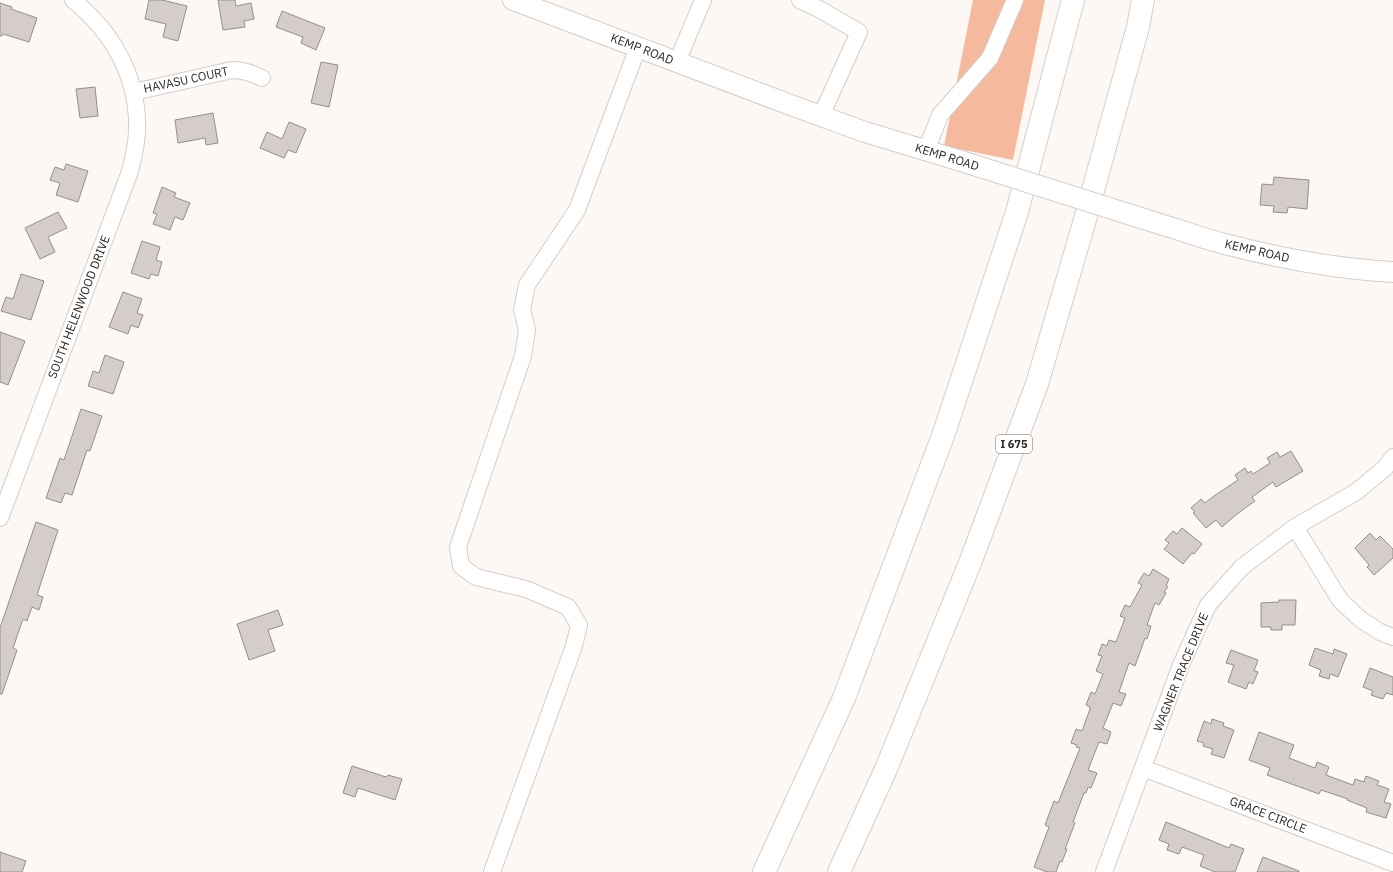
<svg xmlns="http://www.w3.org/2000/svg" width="1393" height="872" font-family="'IBM Plex Sans',sans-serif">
  <rect width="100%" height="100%" fill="#fef8f5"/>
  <path fill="#f5b99d" d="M973,0H1045L1013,160L944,146Z"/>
  <path fill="#d4cdc9" stroke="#958e8b" d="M149,0H162L187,6L178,41L163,37L166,24L145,19Z
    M218,0H235L236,6L251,3L254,19L244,21L245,27L223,30Z
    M0,3L12,7L11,9L37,18L29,42L3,34L2,36H0Z
    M282,11L325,28L316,50L301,43L303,37L276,27Z
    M321,62L338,65L329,107L311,103Z
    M95,87L98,116L80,118L76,89Z
    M213,113L218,143L206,145L205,138L178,143L175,120Z
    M289,122L306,129L296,153L288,150L284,158L260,148L267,132L282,139Z
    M66,164L88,171L78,202L56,195L60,183L50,180L55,167L64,170Z
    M1274,177L1309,180L1307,209L1288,207L1287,213L1273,212L1274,206L1260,205L1262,184L1273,185Z
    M162,187L176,193L174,197L190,203L183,220L175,217L170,230L153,224L157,214L153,213Z
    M58,212L67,228L48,237L55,252L40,259L25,228Z
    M142,241L160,247L156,260L162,262L158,276L151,274L149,279L131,273Z
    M21,274L44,281L31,320L1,311L6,297L13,299Z
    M123,292L142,299L137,313L143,315L138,328L131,325L128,334L109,327Z
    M0,332L25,341L8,385L0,382Z
    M105,355L124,362L113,394L88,386L93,371L99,373Z
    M81,409L102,416L90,451L87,450L72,495L65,493L61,503L46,498L60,458L64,460Z
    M1291,451L1303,471L1276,487L1273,482L1252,497L1255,501L1237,514L1222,527L1216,520L1206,528L1193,513L1195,512L1191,508L1201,499L1205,503L1214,496L1238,480L1235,475L1245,468L1248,473L1251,471L1253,474L1270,463L1267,458L1277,452L1280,457Z
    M36,522L58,530L37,595L43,597L39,610L32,607L27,621L23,619L13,648L17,650L2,694H0V628Z
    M1182,528L1202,544L1194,554L1192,553L1183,564L1164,549L1169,543L1165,540L1173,531L1177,534Z
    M1370,533L1376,540L1380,536L1393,549V558L1374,575L1367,567L1369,565L1355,548Z
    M1153,569L1169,579L1166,586L1168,587L1164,592L1166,593L1159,605L1155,603L1147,625L1151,626L1147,639L1145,638L1135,666L1129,663L1119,692L1126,694L1121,706L1113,703L1103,728L1111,732L1107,744L1099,742L1088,770L1097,773L1091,788L1088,787L1086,793H1084L1073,822L1075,823L1065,849H1067L1062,862L1060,861L1056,872H1047L1034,867L1049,827L1045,825L1054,801L1058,803L1080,748L1076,747L1077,745L1071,743L1076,729L1082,731L1090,709V707L1086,705L1091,692L1095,694L1103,674L1096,671L1102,656L1098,655L1102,644L1107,646L1109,640L1116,642L1125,618L1120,616L1125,605L1130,607L1142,585L1138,583L1144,573L1149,576Z
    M1279,600H1296L1295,625H1282V630H1271V627H1261V603L1279,602Z
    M278,610L283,625L268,630L275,651L249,660L237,624Z
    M1315,648L1333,654L1334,649L1347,654L1338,677L1330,674L1329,679L1319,676L1321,670L1309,665Z
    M1231,650L1258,660L1254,671L1258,672L1253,684L1249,682L1246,689L1228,682L1234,665L1226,663Z
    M1370,668L1393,677V695L1386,693L1383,699L1371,695L1373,691L1363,687Z
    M1212,719L1224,723L1223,726L1234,730L1224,758L1211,754L1213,749L1203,746L1204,743L1197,741L1204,721L1211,724Z
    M1259,732L1294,745L1289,758L1315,768L1317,762L1329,767L1326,775L1353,785L1355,779L1364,782L1366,776L1379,781L1377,785L1389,789L1384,802L1391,804L1386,818L1366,812L1367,808L1347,800L1348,799L1321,790L1319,794L1267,775L1270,768L1249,760Z
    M352,766L386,777L388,775L402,779L395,800L358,788L355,797L343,793Z
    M1166,822L1229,848L1231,844L1244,849L1235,872H1215L1200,866L1204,855L1182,847L1179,854L1167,850L1169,844L1159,840Z
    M0,852L26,861L22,872H0Z
    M1263,857L1299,871V872H1257Z"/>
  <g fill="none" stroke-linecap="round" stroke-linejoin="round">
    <defs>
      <path id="minor" d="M800,0L819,9L859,32L821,116
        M677,62L703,0
        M134,92L232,70C243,70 252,73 262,78
        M926,151L940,115L990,58L1015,0
        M0,518L129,174C133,161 136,147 137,132C139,79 114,33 73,0
        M1295,527L1340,600L1360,619L1380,632L1393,637
        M1143,768L1393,863
        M492,872L574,646L579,625L568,607L526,589L476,577L461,566L458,547L523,356L527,330L522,310L527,285L577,210L638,47
        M1104,872L1181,665L1208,605L1242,567L1295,527L1356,492L1385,468L1393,457"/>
      <path id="major" d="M513,0L796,107L865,132L961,161
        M1163,225C1184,231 1204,239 1225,244C1279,258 1337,269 1393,272"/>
      <path id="highway" d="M764,872L844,698L944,433L1017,212L1073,0
        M839,872L886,769L970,563L1037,384L1084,223L1138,27L1143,0"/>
    </defs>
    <use href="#minor" stroke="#d4cdca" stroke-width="18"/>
    <use href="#major" stroke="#d4cdca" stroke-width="22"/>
    <use href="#highway" stroke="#d4cdca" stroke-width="24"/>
    <use href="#minor" stroke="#fff" stroke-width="16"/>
    <use href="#major" stroke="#fff" stroke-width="20"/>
    <use href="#highway" stroke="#fff" stroke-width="22"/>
    <defs>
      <path id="major-bridge" d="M961,161L1163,225"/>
    </defs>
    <use href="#major-bridge" stroke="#d4cdca" stroke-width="22" stroke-linecap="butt"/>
    <use href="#major-bridge" stroke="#fff" stroke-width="20"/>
  </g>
  <g text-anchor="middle" stroke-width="3.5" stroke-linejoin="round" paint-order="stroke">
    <rect fill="#fff" stroke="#6b6868" stroke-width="1" x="996" y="435" width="36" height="18" rx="3"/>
    <g font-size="11" font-weight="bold" fill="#2b2827">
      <text x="1014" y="448">I 675</text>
    </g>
    <g font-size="12" fill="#2b2827" stroke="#fff">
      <text transform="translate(642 49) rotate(21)" y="4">KEMP ROAD</text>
      <text transform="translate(186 80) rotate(-12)" y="4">HAVASU COURT</text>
      <text transform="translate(947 157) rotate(17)" y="4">KEMP ROAD</text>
      <text transform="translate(1257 251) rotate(13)" y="4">KEMP ROAD</text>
      <text transform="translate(79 307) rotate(-69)" y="4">SOUTH HELENWOOD DRIVE</text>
      <text transform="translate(1181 672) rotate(-68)" y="4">WAGNER TRACE DRIVE</text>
      <text transform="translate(1268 815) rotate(21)" y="4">GRACE CIRCLE</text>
    </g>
  </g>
</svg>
